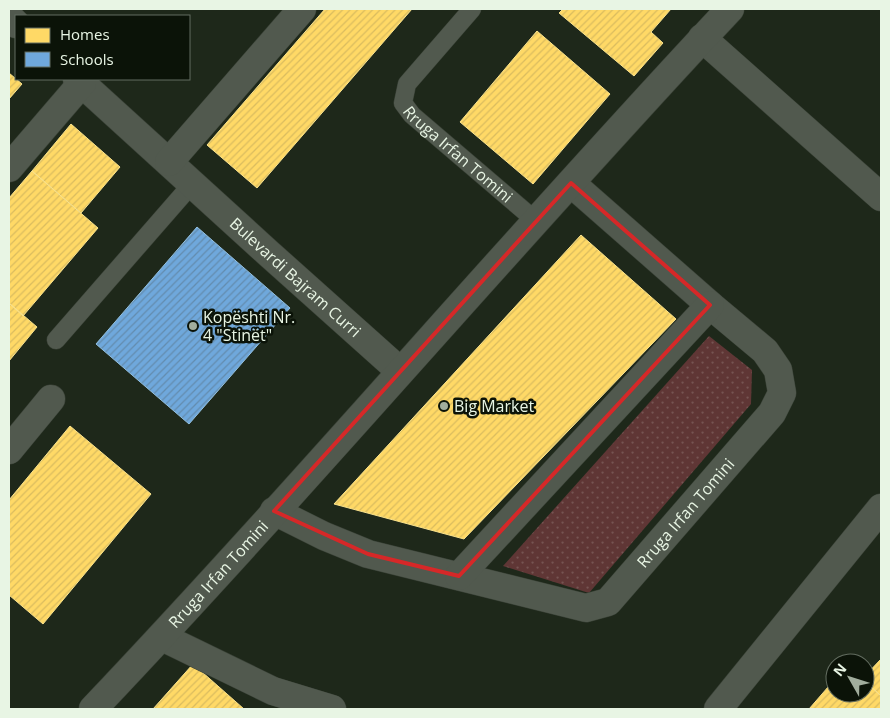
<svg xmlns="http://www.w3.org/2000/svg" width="890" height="718" font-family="'Open Sans',sans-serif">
  <defs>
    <pattern id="grass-dots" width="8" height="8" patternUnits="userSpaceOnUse" patternTransform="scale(1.25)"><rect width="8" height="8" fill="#5f3635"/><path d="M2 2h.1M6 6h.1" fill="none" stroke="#765452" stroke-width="1.8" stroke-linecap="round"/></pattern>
    <pattern id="homes-hatch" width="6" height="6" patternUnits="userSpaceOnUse" patternTransform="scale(1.25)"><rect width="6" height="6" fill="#ffd966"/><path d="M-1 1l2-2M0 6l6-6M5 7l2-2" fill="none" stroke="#dabc5f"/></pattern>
    <pattern id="schools-hatch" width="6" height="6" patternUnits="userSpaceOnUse" patternTransform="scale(1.25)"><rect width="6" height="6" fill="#6fa8dc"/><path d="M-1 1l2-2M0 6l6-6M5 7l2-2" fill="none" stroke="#638cae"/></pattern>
  </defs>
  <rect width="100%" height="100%" fill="#1e281a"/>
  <path fill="url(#grass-dots)" d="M709,336L752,370L751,404L589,593L503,566Z"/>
  <path fill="url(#homes-hatch)" stroke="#f8e18c" d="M325,9H412L257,188L207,145Z
    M563,9H671L651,32L663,43L634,76L559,13Z
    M537,31L610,94L533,184L460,122Z
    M9,73L22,84L9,99Z
    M71,124L120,167L81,213L32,171Z
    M32,171L98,228L23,316L9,303V198Z
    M581,235L676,319L464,539L334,504Z
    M9,303L37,327L9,361Z
    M70,426L151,494L43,624L9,595V500Z
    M881,659V696L865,681V676Z
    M193,664L244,709H153Z
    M835,679V693H865V681L881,696V709H809Z"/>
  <path fill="url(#schools-hatch)" stroke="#93bfde" d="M197,227L290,308L189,424L96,344Z"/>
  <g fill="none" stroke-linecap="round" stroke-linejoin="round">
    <defs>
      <g id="lane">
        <path id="s1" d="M472,9L407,84L403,103L412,115L536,221"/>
        <path d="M56,340L192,184"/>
      </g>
      <g id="street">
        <path d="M9,17L16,24"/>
        <path d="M702,38L881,197"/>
        <path id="s2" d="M77,79L267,252L400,371"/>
        <path d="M169,162L302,9"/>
        <path d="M9,168L82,83"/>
        <path d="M9,450L51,399"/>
        <path id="s3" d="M274,511L324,536L368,554L586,608L608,602L772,413L782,393L778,370L765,351L710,305L571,183"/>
        <path d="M459,576L710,305"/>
        <path d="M162,637L273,691L332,709"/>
        <path id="s4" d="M93,709C310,480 514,239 730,9"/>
        <path d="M718,709L881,508"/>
      </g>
    </defs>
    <use href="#lane" stroke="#394136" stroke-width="19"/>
    <use href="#street" stroke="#394136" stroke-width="29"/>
    <use href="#lane" stroke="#51594e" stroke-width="18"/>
    <use href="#street" stroke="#51594e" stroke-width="28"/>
  </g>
  <path fill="none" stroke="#d62828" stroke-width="4" stroke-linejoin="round" d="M571,183L710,305L459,576L368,554L274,511Z"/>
  <g fill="#a1ad9d" stroke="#0b1308" stroke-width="2">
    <circle cx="193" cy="326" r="5"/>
    <circle cx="444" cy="406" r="5"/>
  </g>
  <g text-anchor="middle" stroke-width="5" stroke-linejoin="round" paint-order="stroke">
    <g font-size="16" fill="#e8f5e4" stroke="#0b1308">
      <text dy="6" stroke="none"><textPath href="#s1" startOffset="194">Rruga Irfan Tomini</textPath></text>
      <text dy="6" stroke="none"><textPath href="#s2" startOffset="295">Bulevardi Bajram Curri</textPath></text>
      <text dy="6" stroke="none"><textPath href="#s3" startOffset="469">Rruga Irfan Tomini</textPath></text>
      <text dy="6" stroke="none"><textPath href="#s4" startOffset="184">Rruga Irfan Tomini</textPath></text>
    </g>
    <g font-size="16" fill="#e8f5e4" stroke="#0b1308" text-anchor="start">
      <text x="203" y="323">Kopështi Nr.<tspan x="203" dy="18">4 "Stinët"</tspan></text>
      <text x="454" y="412">Big Market</text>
    </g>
  </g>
  <rect width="890" height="718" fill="none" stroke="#e8f5e4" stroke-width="20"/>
  <rect x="15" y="15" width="175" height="65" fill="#0b1308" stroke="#636d60"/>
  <rect x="25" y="28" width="25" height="15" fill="#ffd966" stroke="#636d60"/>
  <text x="60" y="40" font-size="15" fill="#e8f5e4">Homes</text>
  <rect x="25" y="52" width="25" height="15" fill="#6fa8dc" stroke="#636d60"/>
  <text x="60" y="65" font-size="15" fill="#e8f5e4">Schools</text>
  <g transform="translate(850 678) rotate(309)"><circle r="24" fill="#0b1308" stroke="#636d60"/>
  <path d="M0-4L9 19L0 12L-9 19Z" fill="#a1ad9d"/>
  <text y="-8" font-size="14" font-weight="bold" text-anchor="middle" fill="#e8f5e4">N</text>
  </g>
</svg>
